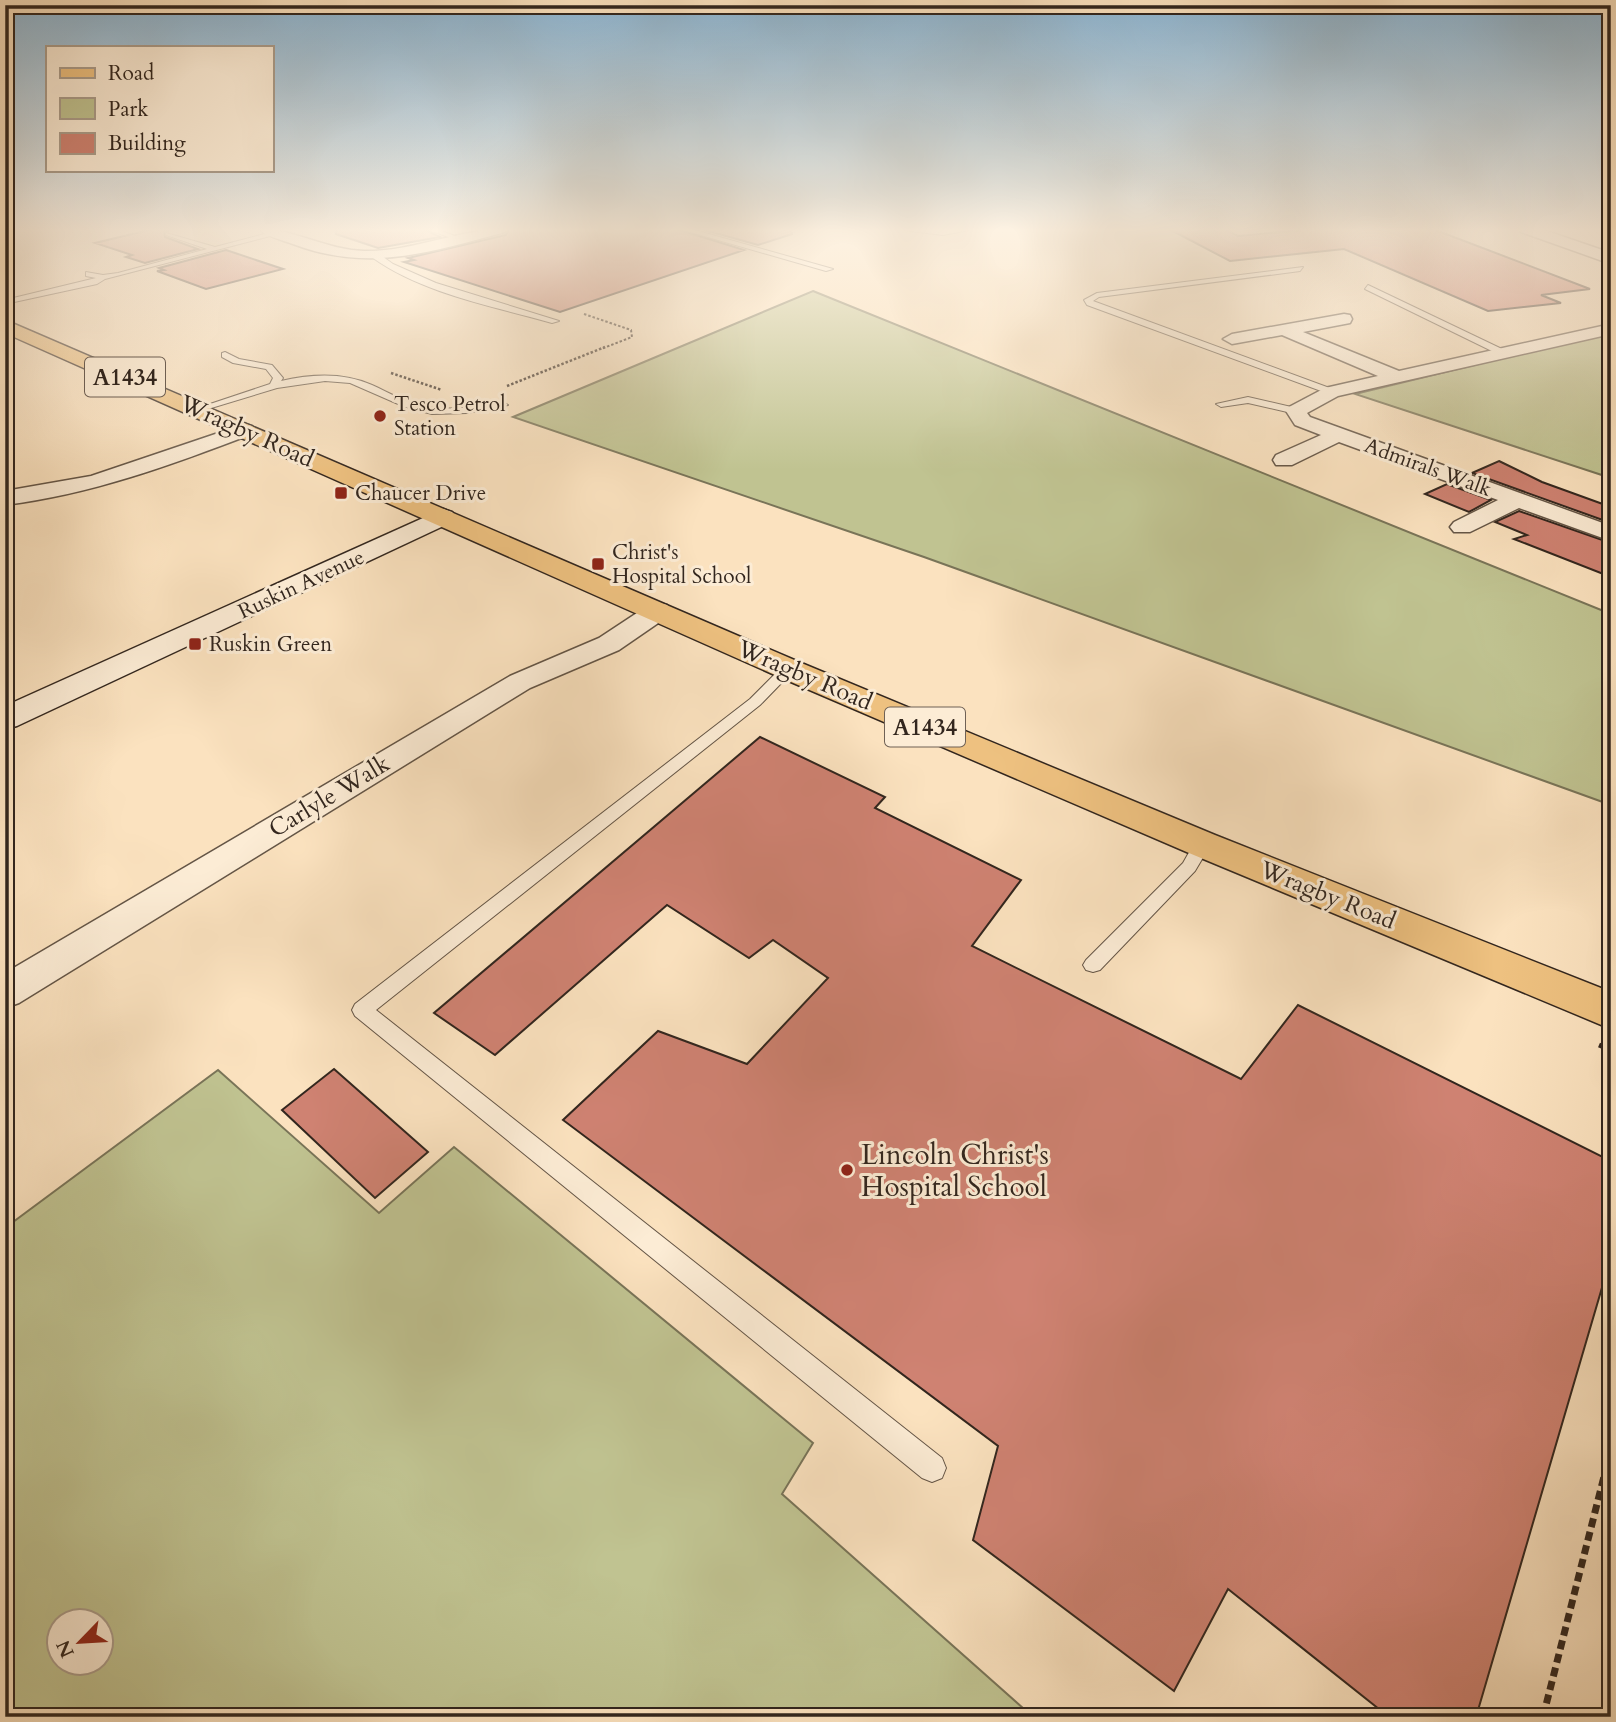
<svg xmlns="http://www.w3.org/2000/svg" width="1616" height="1722" font-family="Cardo,serif">
  <rect width="100%" height="100%" fill="#fbe2bf"/>
  <filter id="stains"><feTurbulence type="fractalNoise" baseFrequency=".00286" numOctaves="4"/><feColorMatrix values="0 0 0 0 .2 0 0 0 0 .09 0 0 0 0 .02 0 0 0 .5 -.17"/></filter>
  <radialGradient id="worn" r=".72"><stop offset=".6" stop-color="#630" stop-opacity="0"/><stop offset="1" stop-color="#630" stop-opacity=".3"/></radialGradient>
  <path fill="#c0c391" stroke="#797458" stroke-width="2" fill-rule="evenodd" d="M813,291L1611,614V805L924,557L513,417Z
    M1611,332V478L1355,394Z
    M218,1070L379,1213L454,1147L813,1443L782,1494L1033,1717H5V1228ZM60,1620H102V1662H60Z"/>
  <path fill="#cf8272" stroke="#32261e" stroke-width="2" d="M153,229H163L169,231H164L165,237L198,249L145,263L126,257L132,255L95,243Z
    M337,229H424L440,237L378,248L336,234Z
    M509,229H677L744,250L560,312L404,262L414,260L408,258L506,235Z
    M701,229H791L792,234L758,245Z
    M1169,229H1224L1238,236L1301,230L1299,229H1433L1590,289L1541,295L1561,303L1488,311L1344,249L1230,261Z
    M226,250L283,269L206,289L157,271L164,270L159,268Z
    M1499,461L1542,482L1611,507V523L1472,473Z
    M1447,484L1491,500L1469,512L1425,494Z
    M1519,511L1611,543V577L1514,539L1527,535L1495,522Z
    M760,737L885,797L875,808L1021,880L972,946L1241,1079L1298,1005L1611,1161V1257L1476,1717H1389L1228,1589L1174,1691L973,1540L998,1446L563,1120L658,1031L747,1064L828,978L773,940L749,958L667,905L495,1055L434,1013Z
    M334,1069L428,1152L375,1198L282,1110Z"/>
  <g fill="none" stroke-linecap="round" stroke-linejoin="round">
    <defs>
      <path id="service" d="M426,229H436L463,239L457,240Z
        M680,229H691L833,269L826,271Z
        M895,229H975L943,235Z
        M276,231L278,234L105,279L97,284L5,304V300L96,278L86,276V272L103,275L118,273L207,249L166,235V233L215,247Z
        M373,254H379L393,264L436,283L559,321L552,323C493,306 424,294 373,258Z
        M1303,267L1300,271L1099,297L1093,301L1335,390V394L1332,395L1087,305L1084,300L1097,293Z
        M1368,285L1504,350L1505,352L1498,354L1365,289Z
        M225,352L239,359L272,365L283,378L281,381C311,374 343,372 372,385C388,392 404,402 422,406C448,412 477,406 503,402L508,405L467,413L432,414L405,407L350,383L325,381L277,388L198,412V408L270,384L273,378L266,369L233,363L222,357V353Z
        M1248,397L1300,409L1301,411L1296,414L1248,403L1221,407L1216,404Z
        M788,665L795,669L760,705L376,1010L942,1458L946,1468L942,1478L932,1482L922,1478L355,1016L352,1010L355,1004L750,699L783,666Z
        M1202,838L1211,844L1195,871L1100,970L1093,972L1086,970L1083,965L1086,960L1183,863L1196,840Z"/>
      <path id="minor" d="M259,229C295,229 327,250 364,251C413,252 458,229 507,229L505,232C431,252 369,273 293,244C282,240 267,237 259,229Z
        M1344,314L1350,315L1352,319L1350,323L1303,332L1399,371L1611,324V334L1338,396L1307,413L1310,417L1611,526V541L1519,508L1470,532H1454L1450,527L1454,522L1498,500L1339,442L1292,465H1276L1273,460L1276,455L1321,435L1295,425L1286,411L1289,407L1325,388L1378,376L1282,335L1232,344L1223,339L1232,334Z
        M245,424L252,426L255,430L252,434C171,465 92,494 5,505V491L91,476Z
        M658,603L667,605L671,611L667,617L619,650L530,688L19,1003L5,1008V973L510,676L599,638L649,605Z"/>
      <path id="tertiary" d="M1518,229H1541L1611,253V264L1521,232Z"/>
      <path id="secondary" d="M443,509L452,512L456,517L452,522L17,726L5,729V706Z"/>
      <path id="primary" d="M5,320L799,662L1215,835L1611,992V1029L1189,853L777,676L5,333Z"/>
    </defs>
    <use href="#service" stroke="#645546" stroke-width="2"/>
    <use href="#minor" stroke="#645546" stroke-width="3"/>
    <use href="#tertiary" stroke="#645546" stroke-width="3"/>
    <use href="#secondary" stroke="#32261e" stroke-width="3"/>
    <use href="#primary" stroke="#32261e" stroke-width="3"/>
    <path stroke="#32261e" stroke-width="2" stroke-dasharray="2.5 2" stroke-linecap="butt" d="M584,314L631,330L632,337L601,349"/>
    <path stroke="#32261e" stroke-width="2.5" stroke-dasharray="2.5 2" stroke-linecap="butt" d="M391,373L442,390
      M507,386L605,347"/>
    <path stroke="#32261e" stroke-width="5" stroke-dasharray="6 4.5" stroke-linecap="butt" d="M1599,1045L1611,1050"/>
    <path stroke="#32261e" stroke-width="7" stroke-dasharray="9 5" stroke-linecap="butt" d="M1543,1717L1611,1449"/>
    <use href="#service" fill="#fcecd5" fill-rule="evenodd"/>
    <use href="#minor" fill="#fcecd5" fill-rule="evenodd"/>
    <use href="#tertiary" fill="#fcecd5" fill-rule="evenodd"/>
    <use href="#secondary" fill="#fcecd5" fill-rule="evenodd"/>
    <use href="#primary" fill="#eec180" fill-rule="evenodd"/>
  </g>
  <linearGradient id="sky" x2="0" y2="1"><stop stop-color="#8cb7d6"/><stop offset="0.49" stop-color="#fdf2e2"/><stop offset="1" stop-color="#fdf2e2" stop-opacity="0"/></linearGradient>
  <rect width="1616" height="470" fill="url(#sky)"/>
  <g fill="#8f2418" stroke="#fcecd5" stroke-width="2.5">
    <circle cx="380" cy="416" r="7"/>
    <rect x="334" y="486" width="14" height="14" rx="3.5"/>
    <rect x="591" y="557" width="14" height="14" rx="3.5"/>
    <rect x="188" y="637" width="14" height="14" rx="3.5"/>
    <circle cx="847" cy="1170" r="7"/>
  </g>
  <g text-anchor="middle" stroke-width="6" stroke-linejoin="round" paint-order="stroke">
    <g font-size="21" fill="#32261e" stroke="#fcecd5" text-anchor="start">
      <text x="394" y="411">Tesco Petrol<tspan x="394" dy="24">Station</tspan></text>
      <text x="355" y="500">Chaucer Drive</text>
      <text x="612" y="559">Christ's<tspan x="612" dy="24">Hospital School</tspan></text>
      <text x="209" y="651">Ruskin Green</text>
    </g>
    <g font-size="21" fill="#32261e" stroke="#fcecd5">
      <text transform="translate(1428 467) rotate(20)" y="7">Admirals Walk</text>
      <text transform="translate(301 584) rotate(-25)" y="7">Ruskin Avenue</text>
    </g>
    <g fill="#fcecd5" stroke="#6f6155" stroke-width="2">
      <rect x="85" y="357.5" width="80" height="39" rx="5"/>
      <rect x="885" y="707.5" width="80" height="39" rx="5"/>
    </g>
    <g font-size="23" font-weight="bold" fill="#32261e">
      <text x="125" y="385">A1434</text>
      <text x="925" y="735">A1434</text>
    </g>
    <g font-size="24" fill="#32261e" stroke="#fcecd5">
      <text transform="translate(247 431) rotate(24)" y="8">Wragby Road</text>
      <text transform="translate(805 675) rotate(23)" y="8">Wragby Road</text>
      <text transform="translate(329 796) rotate(-31)" y="8">Carlyle Walk</text>
      <text transform="translate(1328 895) rotate(22)" y="8">Wragby Road</text>
    </g>
    <g font-size="28" fill="#32261e" stroke="#fcecd5" text-anchor="start">
      <text x="861" y="1164">Lincoln Christ's<tspan x="861" dy="32">Hospital School</tspan></text>
    </g>
  </g>
  <rect width="1616" height="1722" fill="none" stroke="#fbe2bf" stroke-width="28"/>
  <rect x="7" y="7" width="1602" height="1708" fill="none" stroke="#32261e" stroke-width="3.5"/>
  <rect x="14" y="14" width="1588" height="1694" fill="none" stroke="#32261e" stroke-width="2"/>
  <rect x="46" y="46" width="228" height="126" fill="#fcecd5" stroke="#ab9d8c" stroke-width="2"/>
  <rect x="60" y="68" width="35" height="10" fill="#eec180" stroke="#ab9d8c" stroke-width="2"/>
  <text x="108" y="80" font-size="21" fill="#32261e">Road</text>
  <rect x="60" y="98" width="35" height="21" fill="#c0c391" stroke="#ab9d8c" stroke-width="2"/>
  <text x="108" y="116" font-size="21" fill="#32261e">Park</text>
  <rect x="60" y="133" width="35" height="21" fill="#cf8272" stroke="#ab9d8c" stroke-width="2"/>
  <text x="108" y="150" font-size="21" fill="#32261e">Building</text>
  <g transform="translate(80 1642) rotate(245)"><circle r="33" fill="#fcecd5" stroke="#ab9d8c" stroke-width="2"/>
  <path d="M0-5L12 26L0 18L-12 26Z" fill="#8f2418"/>
  <text y="-10" font-size="19" font-weight="bold" text-anchor="middle" fill="#32261e">N</text>
  </g>
  <rect width="100%" height="100%" filter="url(#stains)"/>
  <rect width="100%" height="100%" fill="url(#worn)"/>
</svg>
